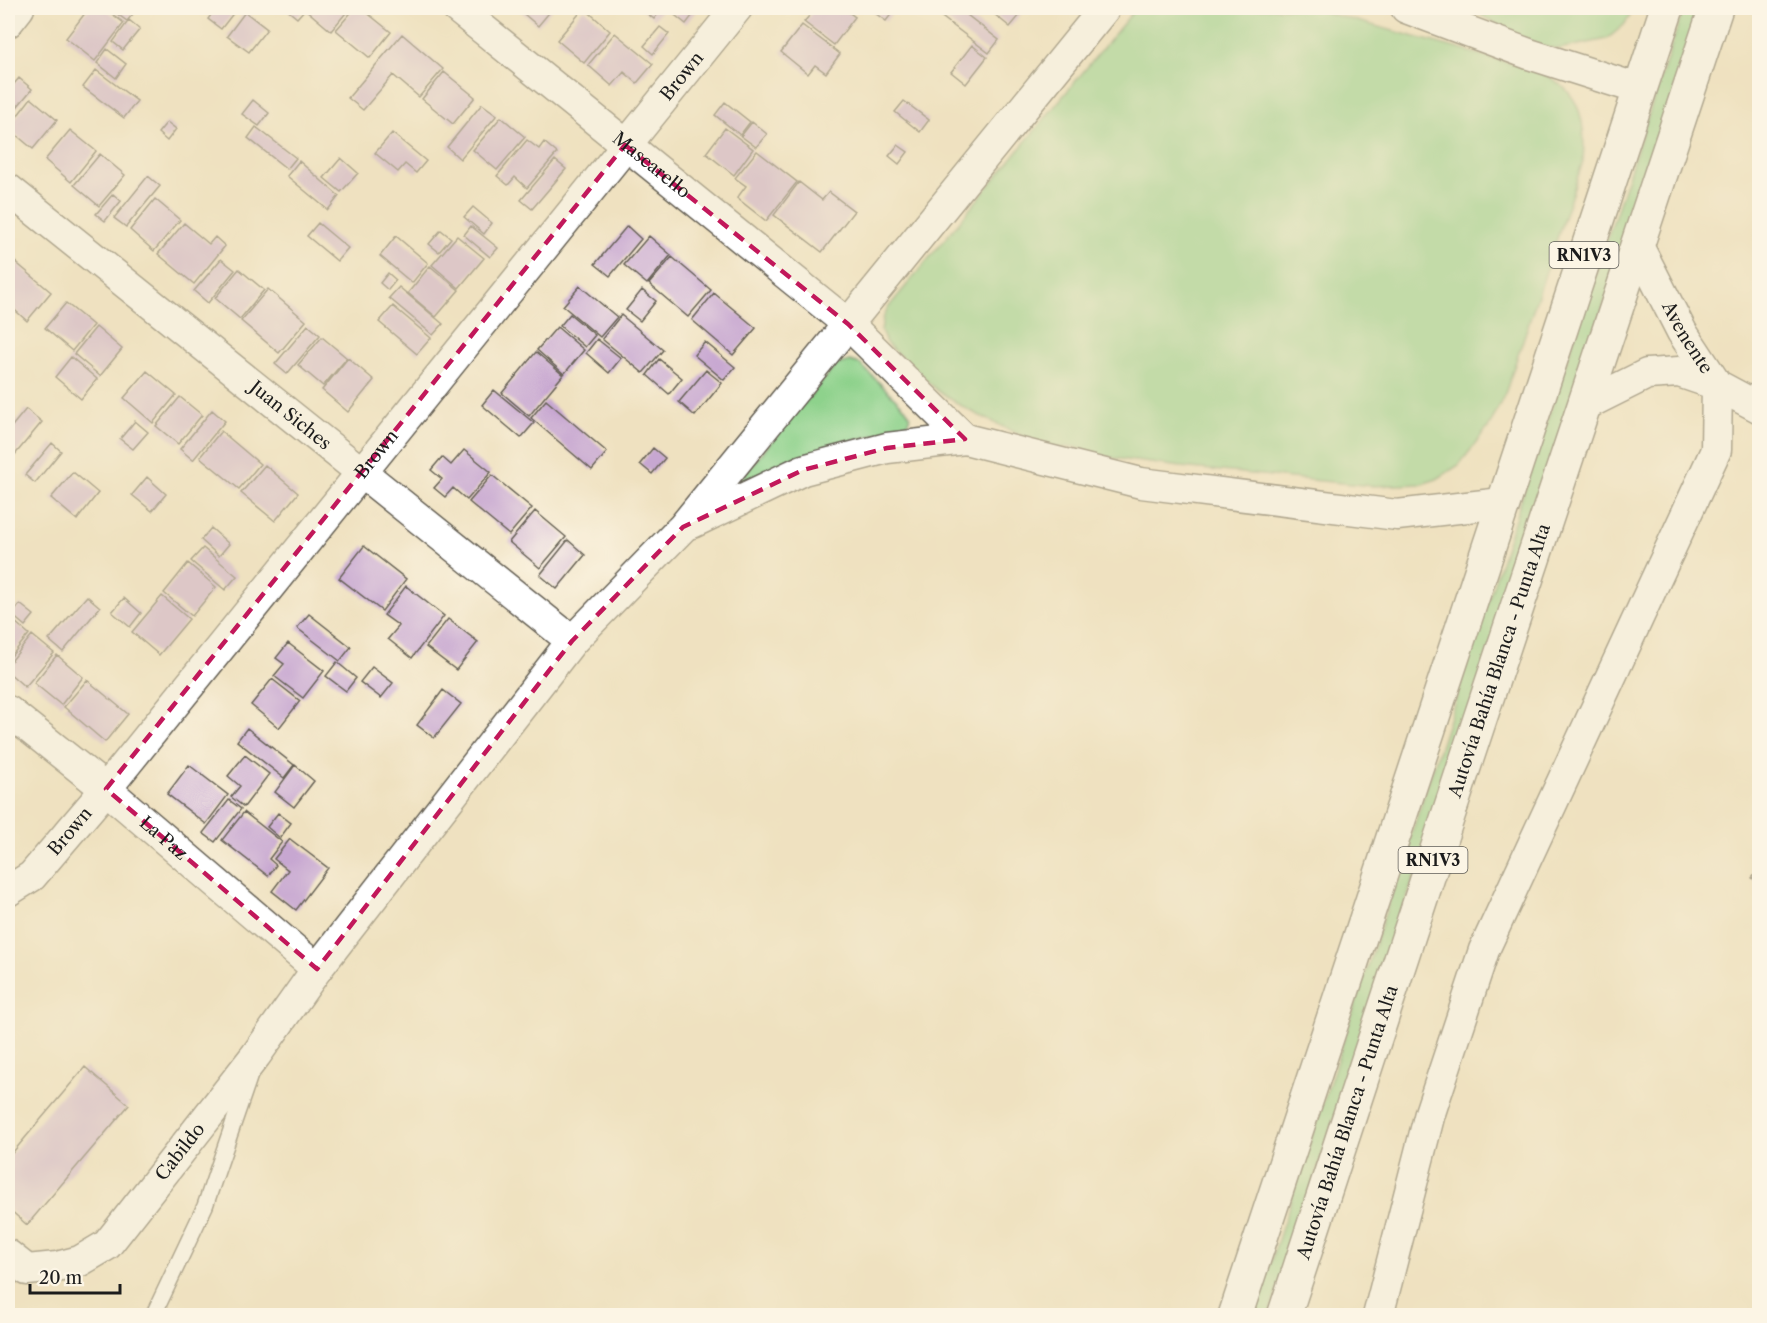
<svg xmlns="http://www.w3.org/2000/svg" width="1767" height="1323" font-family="'Libre Caslon Text',serif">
  <rect width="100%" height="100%" fill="#fcf5e5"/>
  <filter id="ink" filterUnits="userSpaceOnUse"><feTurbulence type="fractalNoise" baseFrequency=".0167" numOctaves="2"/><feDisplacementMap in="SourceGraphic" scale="12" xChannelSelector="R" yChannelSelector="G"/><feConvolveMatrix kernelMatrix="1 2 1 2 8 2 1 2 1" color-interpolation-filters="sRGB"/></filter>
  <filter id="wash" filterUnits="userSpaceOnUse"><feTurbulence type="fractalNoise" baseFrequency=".008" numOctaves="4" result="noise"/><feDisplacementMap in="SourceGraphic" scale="24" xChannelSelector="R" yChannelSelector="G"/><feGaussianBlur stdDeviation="1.35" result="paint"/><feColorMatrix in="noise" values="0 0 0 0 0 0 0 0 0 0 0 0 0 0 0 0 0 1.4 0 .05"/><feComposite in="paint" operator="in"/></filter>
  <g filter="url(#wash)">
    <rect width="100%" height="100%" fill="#efe1c0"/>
    <path fill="#8ed28c" stroke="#557754" stroke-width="1.5" d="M1136,8H1310L1532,69C1578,86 1587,115 1583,161L1506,391L1490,425L1459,465L1437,479L1422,484L1372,486L1181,467L1097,456L1076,447L1055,448L1043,446L968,410L939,392L886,343L881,330L883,319L887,309Z
      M1468,8H1635L1624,25L1607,39L1559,49L1535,46Z
      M1684,8H1702L1269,1315L1253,1316L1573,342Z
      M850,361L860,364L906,409L910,416L907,425C893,433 869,435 853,441C814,454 776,469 738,485L741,478L836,365Z"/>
    <g id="blocks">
      <path fill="#c7a7d1" d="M89,8H104L124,23L95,61L66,38Z
        M109,8H138L127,21Z
        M216,8H230L235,11L221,29L208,19Z
        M285,8H350L331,31L305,9L297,18Z
        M355,8H361L391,32L370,58L336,30Z
        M517,8H553L538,26Z
        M584,8L610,31L584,63L557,40Z
        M640,8H663L654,19Z
        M666,8H692L696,11L686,24Z
        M816,8H843L855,17L834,45L804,22Z
        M868,8H896L886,21Z
        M930,8H958L999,40L989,53Z
        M999,8H1026L1010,27L994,14Z
        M245,12L267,29L249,52L227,36Z
        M129,20L140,29L123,50L113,42Z
        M802,25L840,54L826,73L815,65L808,74L781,52Z
        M660,27L669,34L653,54L644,46Z
        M615,33L653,64L637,83L624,72L612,86L588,65Z
        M402,34L443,69L419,97L393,75L363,110L348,98Z
        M972,45L987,57L966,84L951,72Z
        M107,49L126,64L116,78L97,63Z
        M96,70L137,101L124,118L83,87Z
        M444,72L475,97L453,124L422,99Z
        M19,78L32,89L8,118V91Z
        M31,98L57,120L33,149L8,128Z
        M253,100L269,113L259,126L242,114Z
        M904,101L929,120L920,132L895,112Z
        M725,102L750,122L740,135L715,115Z
        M482,104L497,115L460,159L447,147Z
        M501,117L525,137L497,170L473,150Z
        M167,122L176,129L167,141L158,133Z
        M752,122L767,134L756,147L741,136Z
        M256,127L296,158L287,169L248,138Z
        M725,128L753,149L734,175L706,153Z
        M70,130L96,151L71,182L45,160Z
        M392,133L426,161L416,173L405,164L398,172L375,153Z
        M527,140L539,149L544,142L557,153L527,188L515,177L508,185L497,176Z
        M898,145L908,152L899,164L889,156Z
        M757,151L797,182L766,221L737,198L746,186L735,178Z
        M100,154L125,175L99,206L74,185Z
        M341,158L358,173L341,192L324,178Z
        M555,160L566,169L532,209L521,200Z
        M299,161L339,196L328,210L287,176Z
        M148,176L160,186L126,227L114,218Z
        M799,182L822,200L829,192L854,211L822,252L774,215Z
        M113,194L121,201L105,221L96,214Z
        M155,199L180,220L154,251L130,230Z
        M473,207L492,223L484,234L464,217Z
        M184,223L209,244L215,237L225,246L194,284L158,254Z
        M318,223L348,248L337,261L307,236Z
        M471,226L498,248L490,257L464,235Z
        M627,226L641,239L610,276L595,264Z
        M441,230L451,238L439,252L429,244Z
        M396,236L428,263L412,283L380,256Z
        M457,236L484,258L459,288L432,265Z
        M649,236L671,255L647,284L624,265Z
        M672,257L711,290L688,317L649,284Z
        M221,259L235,270L208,303L194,291Z
        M13,260L51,292L27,321L8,304V267Z
        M430,266L459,290L436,317L408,293Z
        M239,269L264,290L240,319L215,298Z
        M388,273L396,280L388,290L380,283Z
        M580,286L617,317L600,337L563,306Z
        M399,287L443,324L433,335L389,298Z
        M268,289L306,321L279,353L241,321Z
        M642,290L656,301L640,321L626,310Z
        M714,293L756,328L733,355L692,320Z
        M66,303L93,325L72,351L45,328Z
        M393,306L431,338L417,354L379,322Z
        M570,314L595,335L585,347L560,326Z
        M621,315L663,350L643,373L602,339Z
        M308,325L320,335L287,374L275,364Z
        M96,327L122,349L100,376L74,354Z
        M557,327L584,350L564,374L537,350Z
        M322,337L347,358L323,386L298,365Z
        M597,339L621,358L609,373L586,353Z
        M705,342L735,367L724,380L694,355Z
        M536,352L563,375L529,416L502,393Z
        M71,357L97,379L81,399L55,377Z
        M348,358L374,380L348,412L322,390Z
        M659,359L682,378L669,394L647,375Z
        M706,370L722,383L695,416L679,402Z
        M147,371L176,395L153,423L124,398Z
        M494,390L534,423L521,438L482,405Z
        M180,397L202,415L178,444L156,426Z
        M546,400L607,452L592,470L531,418Z
        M26,409L42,422L8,463V431Z
        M212,410L225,421L193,460L180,449Z
        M135,421L148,432L133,449L120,439Z
        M221,431L260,464L239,489L200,457Z
        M52,443L61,451L35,483L25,475Z
        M653,448L665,458L652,474L640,464Z
        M464,450L491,472L467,500L453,488L445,497L434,488L442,479L431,470L442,457L451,465Z
        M265,465L298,493L275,521L241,493Z
        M73,472L98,493L77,520L51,498Z
        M492,475L532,508L509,535L469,502Z
        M147,477L166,494L152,511L132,495Z
        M535,511L566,537L540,568L509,542Z
        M211,528L229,544L219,556L201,540Z
        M568,540L585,555L557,589L540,575Z
        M364,546L406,579L382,611L339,578Z
        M203,548L237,576L225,590L191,561Z
        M188,563L216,587L192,616L164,593Z
        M406,586L444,616L412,658L388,639L399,626L384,615Z
        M87,596L100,607L63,652L49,640Z
        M162,596L189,619L159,655L132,632Z
        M124,598L141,613L130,627L112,612Z
        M20,604L34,615L25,626L12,615Z
        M309,614L351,647L340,661L297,628Z
        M8,616L29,634L8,660Z
        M448,619L478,642L456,670L426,647Z
        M32,635L54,653L25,687L8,672V665Z
        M288,643L324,671L303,698L274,676L284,664L276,658Z
        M57,655L83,677L61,705L34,683Z
        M337,662L356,678L346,691L326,676Z
        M372,667L393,683L381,698L360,682Z
        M272,679L300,701L279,728L251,705Z
        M87,680L128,714L105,742L64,707Z
        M443,690L461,704L434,738L417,725Z
        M247,728L294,765L284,778L237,741Z
        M245,755L269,774L244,807L231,797L240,786L228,776Z
        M189,765L228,795L206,824L167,794Z
        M295,765L314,781L294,807L275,792Z
        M229,800L241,809L215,842L203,833Z
        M244,812L282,842L269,859L276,865L268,876L222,840Z
        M278,813L291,823L280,838L267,827Z
        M290,839L328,868L296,910L272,891L288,870L274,859Z
        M1760,869V884L1752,878Z
        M85,1067L129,1105L27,1225L8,1208V1158Z"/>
    </g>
  </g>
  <g filter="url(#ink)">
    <use href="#blocks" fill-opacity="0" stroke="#666155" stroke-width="1.5"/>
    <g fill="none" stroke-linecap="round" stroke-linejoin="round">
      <defs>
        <path id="lane" d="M153,1316L205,1206L249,1078"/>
        <g id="street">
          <path id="s1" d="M457,8L848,324L965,439L1141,483L1397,515L1502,503"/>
          <path d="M1406,8L1529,54L1639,89"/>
          <path d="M8,22L19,8"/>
          <path id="s2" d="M8,189L572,641"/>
          <path id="s3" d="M1638,246L1682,332L1717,385L1760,408"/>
          <path d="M692,523L803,470L887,448L965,439"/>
          <path id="s4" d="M8,711L106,789L317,969"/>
          <path id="s5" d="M8,891L32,876L106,789L737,8"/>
          <path id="s6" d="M8,1255L27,1270L57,1267L80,1261L107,1245L256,1055L317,969L572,641L683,527L1105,8"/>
          <path d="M1378,1316L1430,1113L1484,950L1716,450L1717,385L1679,372L1647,374L1585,405"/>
        </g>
        <g id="primary">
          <path d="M1235,1316L1667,8"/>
          <path id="s7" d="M1284,1316L1465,764L1716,8"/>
        </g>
      </defs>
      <use href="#lane" stroke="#666155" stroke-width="18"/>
      <use href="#street" stroke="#666155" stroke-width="33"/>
      <use href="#primary" stroke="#666155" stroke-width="36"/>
      <use href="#lane" stroke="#fff" stroke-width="15"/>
      <use href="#street" stroke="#fff" stroke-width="30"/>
      <use href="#primary" stroke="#fff" stroke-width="33"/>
    </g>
  </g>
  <path d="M0 0H1767V1323H0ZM625,145L848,324L965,439L887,448L803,470L683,527L572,641L317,969L106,789Z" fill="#efe1c0" fill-opacity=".55" fill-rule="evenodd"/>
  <path fill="none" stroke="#c2185b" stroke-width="4.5" stroke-dasharray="12 8" stroke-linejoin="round" d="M625,145L848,324L965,439L887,448L803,470L683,527L572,641L317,969L106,789Z"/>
  <g text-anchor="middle" stroke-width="6" stroke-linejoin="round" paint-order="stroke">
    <g fill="#fcf5e5" stroke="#5f5d58" stroke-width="1.5">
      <rect x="1549.5" y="242" width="69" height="26" rx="4.5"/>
      <rect x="1398.5" y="847" width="69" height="26" rx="4.5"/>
    </g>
    <g font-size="16" font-weight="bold" fill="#1c1c1c">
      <text x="1584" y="261">RN1V3</text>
      <text x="1433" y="866">RN1V3</text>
    </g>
    <g font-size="18" fill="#1c1c1c" stroke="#fcf5e5">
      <text dy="6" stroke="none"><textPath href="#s5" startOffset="1059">Brown</textPath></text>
      <text dy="6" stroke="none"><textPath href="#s1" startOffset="250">Mascarello</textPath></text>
      <text dy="6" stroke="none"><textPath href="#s3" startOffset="104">Avenente</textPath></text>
      <text dy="6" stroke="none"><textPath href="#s2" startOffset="362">Juan Siches</textPath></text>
      <text dy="6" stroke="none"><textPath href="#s5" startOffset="573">Brown</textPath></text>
      <text dy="6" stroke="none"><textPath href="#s7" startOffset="690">Autovía Bahía Blanca - Punta Alta</textPath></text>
      <text dy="6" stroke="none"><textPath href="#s5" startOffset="87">Brown</textPath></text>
      <text dy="6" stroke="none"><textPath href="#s4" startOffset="201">La Paz</textPath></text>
      <text dy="6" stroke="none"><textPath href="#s7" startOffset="204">Autovía Bahía Blanca - Punta Alta</textPath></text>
      <text dy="6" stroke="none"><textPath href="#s6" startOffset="228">Cabildo</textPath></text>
    </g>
  </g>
  <rect width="1767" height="1323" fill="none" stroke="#fcf5e5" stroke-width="30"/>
  <path d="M30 1284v9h90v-9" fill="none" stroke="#1c1c1c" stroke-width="3"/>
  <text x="39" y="1284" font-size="18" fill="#1c1c1c" stroke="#fcf5e5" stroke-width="4.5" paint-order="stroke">20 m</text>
</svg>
